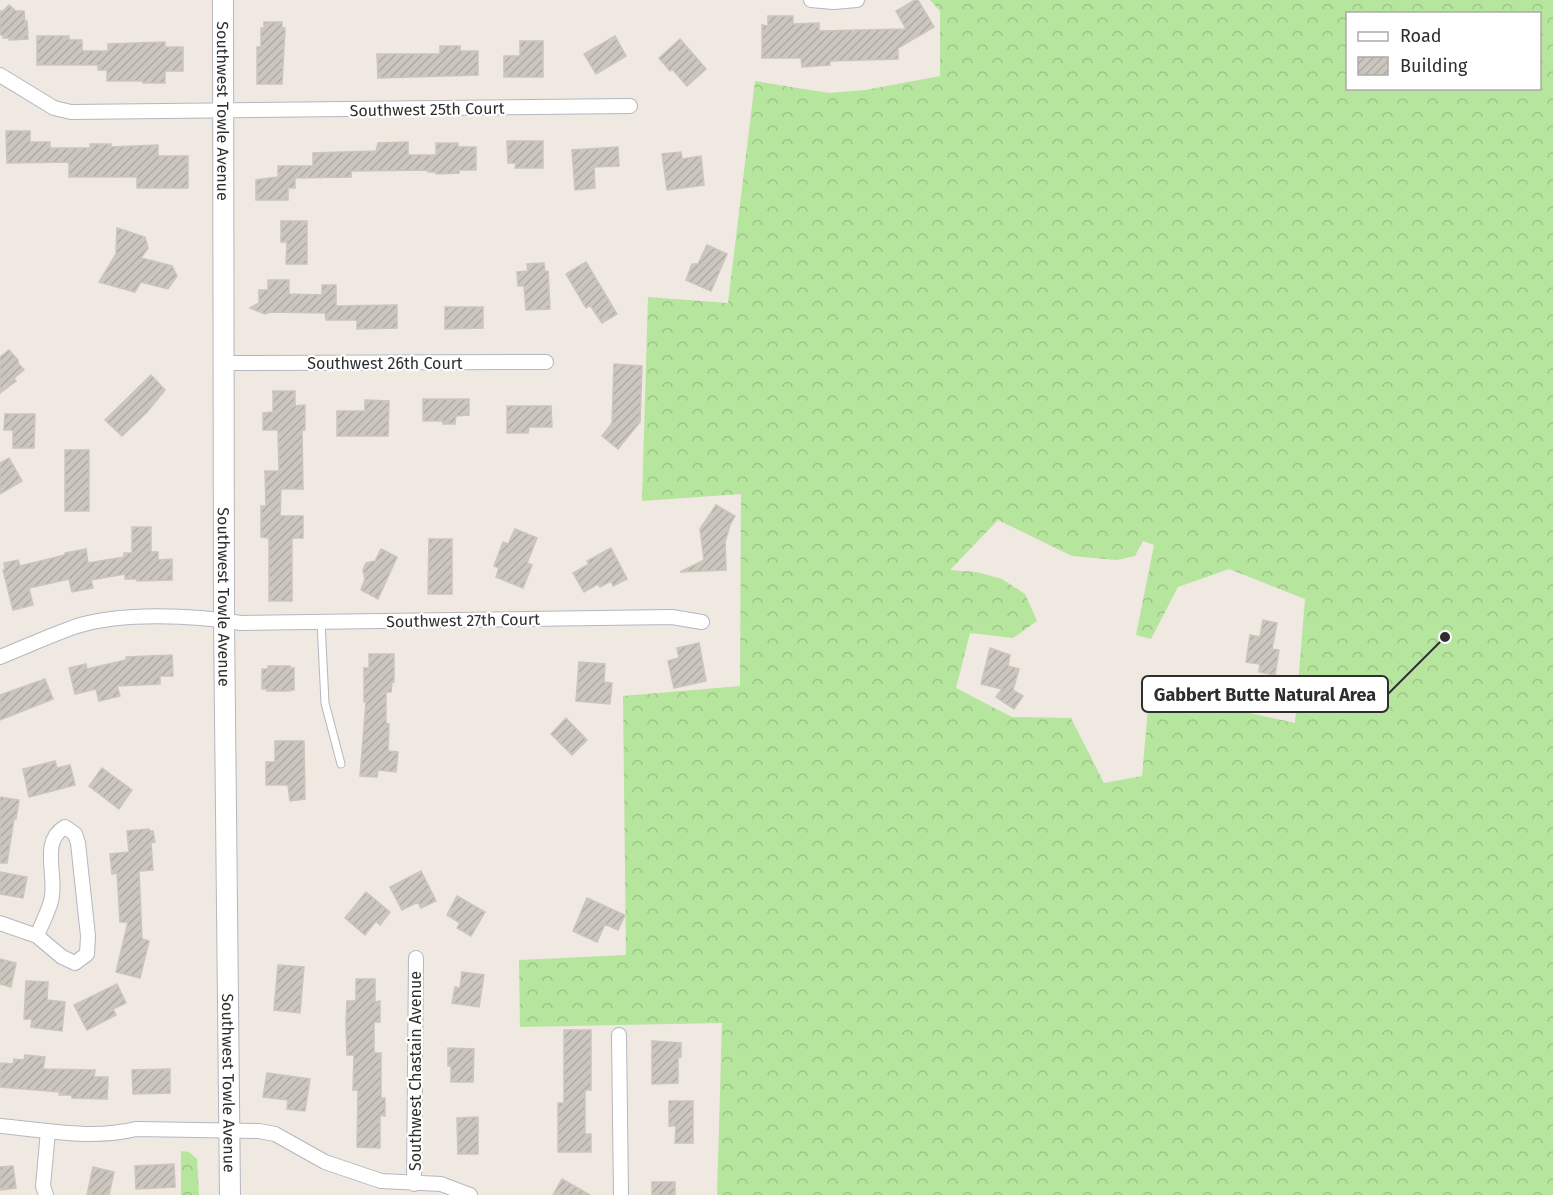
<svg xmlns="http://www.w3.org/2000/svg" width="1553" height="1195" font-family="'Fira Sans',sans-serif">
  <defs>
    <pattern id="forest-crowns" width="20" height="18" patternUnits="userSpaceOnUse" patternTransform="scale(1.5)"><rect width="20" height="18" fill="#b6e59e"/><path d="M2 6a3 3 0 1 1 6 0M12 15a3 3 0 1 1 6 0" fill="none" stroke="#9dc588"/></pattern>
    <pattern id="building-hatch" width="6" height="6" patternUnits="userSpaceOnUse" patternTransform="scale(1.5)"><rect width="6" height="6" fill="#cbc7bf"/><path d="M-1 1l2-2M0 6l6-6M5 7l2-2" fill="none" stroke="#afaba4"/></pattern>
  </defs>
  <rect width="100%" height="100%" fill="#efe9e1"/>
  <path fill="url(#forest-crowns)" fill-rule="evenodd" d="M930,0H1553V1195H717L722,1023L520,1027L519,960L626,955L623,696L740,686L741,494L642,501L648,297L728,303L755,81L829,93L865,90L940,76V11ZM1348,14H1540V88H1348ZM998,520L1072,556L1117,560L1135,556L1143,541L1154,545L1136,635L1151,639L1178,587L1229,569L1305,599L1295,723L1218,706L1148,709L1142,776L1104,783L1071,718L1012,717L956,688L970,633L1013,638L1037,621L1025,594L1002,579L977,572L950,570Z
    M181,1151L189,1152L197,1159L199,1195H181Z"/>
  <path fill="url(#building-hatch)" stroke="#cbc5ba" stroke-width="1.5" d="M915,0H918L934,27L898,48V59L830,61V65L802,67L801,58H762V25L768,26V16H793V24L819,23V31L906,29L896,11Z
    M9,5L16,11H24L25,21H27L28,39L9,40V38H3V35H0V11H3Z
    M264,22H282V28H285L282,84H257V47H261V28H264Z
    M37,36H69V40H82V51H108V44L165,42V47H183V71H165V83H143V81H107V70H98V65H37Z
    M615,36L626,56L596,74L584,54Z
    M680,39L706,69L687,86L672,69L670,71L659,58Z
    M520,41H543V77H504V56H520Z
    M440,46H460V51H478V75L378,78L377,54H440Z
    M6,131H30V142H50V148H90V144H111V147L158,145V156H188V188H137V177H69V162L7,163Z
    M507,141H543V168H515L516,163H508Z
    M408,142V155H436V143H458V147H476V170H459V173L436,174V172H428V170L351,171V177L295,178V188H288V200H256V180L278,177V166H313V153L376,151L378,143Z
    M618,147L619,166L594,167L595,188L575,190L572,150Z
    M681,152L682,159L701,156L704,185L667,190L662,154Z
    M281,221H307V264H286L287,242H281Z
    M117,228L145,237L148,248L141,258L172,266L177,276L168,289L141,282L135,292L99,282L116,254Z
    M707,245L727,254L711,291L686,280L692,264H698Z
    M586,262L617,314L602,323L590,305L586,308L566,274Z
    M544,263L545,272L548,271L550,309L526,310L524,286H518L517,272L528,271L527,264Z
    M268,280H289V294L322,295V285H336V306L397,305V328L357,329V320H326L325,313L270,312L265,314L250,308L259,303V290H268Z
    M445,307H483V328L445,329Z
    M9,350L18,360V363L24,370L14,378L16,381L0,393V357Z
    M614,364L642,366L640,422L618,449L602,436L612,423Z
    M151,375L165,390L147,412L122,436L105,420Z
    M273,391H295V406L305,405V430H302L303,489H281L280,516H303V538H292V601H269V538L261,537V506H266L265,471H279L278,430H263V413L273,412Z
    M423,399H469V415L456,416L455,424H443V421H423Z
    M365,400L389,401L388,436H337V411H365Z
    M507,406H551L552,427H529L528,433H507Z
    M5,414H35L34,448H13V430H4Z
    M65,450H89V511H65Z
    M9,458L22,481L0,494V463Z
    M716,505L735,516L730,525L725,542L726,570L680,572L704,560L700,529Z
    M132,527H151V552H158V560L172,559V580L137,581V579H125V574L91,580L93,588L72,592L69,579L29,588L33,605L13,610L3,570H5L4,563L18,560L20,566L65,555V553L86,549L88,563L124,557V553H132Z
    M515,529L537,538L527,563L532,565L523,588L496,577L499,568L494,566L503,542L508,544Z
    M429,539H452V594H428Z
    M611,548L627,579L613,586L611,581L600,587L598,584L584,592L573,573L589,564L587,561Z
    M381,549L397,557L378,599L361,590L365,579L363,570L366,563L375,561Z
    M1263,620L1277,623L1272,649L1279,650L1275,675L1259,672L1260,664L1246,662L1250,635L1260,637Z
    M699,643L706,681L674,688L668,661L679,658L677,648Z
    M990,648L1010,655L1008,666L1019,669L1013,690L1023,696L1014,709L996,697L1002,689L981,684Z
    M369,654H394V682H392L391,692H386V723L389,724L388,751L398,752L396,772L378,770L377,777L360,776L366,702H364V668H369Z
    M172,655L173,676H160V684L117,686L120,696L99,701L96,689L75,694L69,668L86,664L87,669L126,660V657Z
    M579,662L605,664L604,682L612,683L610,704L576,701Z
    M268,666H290V668H294V690H290V691H267V689H262V669H268Z
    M45,679L53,699L0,720V695Z
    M566,718L587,740L572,755L551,734Z
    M275,741H304L305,799L290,801L288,785H266V762H275Z
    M55,761L57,768L70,765L75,785L29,797L23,769Z
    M102,768L132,790L119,809L89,786Z
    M0,797L19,800L16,819H14L7,863H0Z
    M149,829L150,831H153L155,842L151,843L153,870L139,871L142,939L149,941L140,978L116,972L128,922H120L117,873L112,874L110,854L129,852L127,831Z
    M421,871L436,901L421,908L418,902L402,910L390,887Z
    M0,872L27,877L23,898L0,894Z
    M366,892L390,912L380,925L376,921L365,935L345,918Z
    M457,896L485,912L471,936L457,928L460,923L447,915Z
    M587,898L625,915L618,930L605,924L597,942L573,931Z
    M0,959L16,963L11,987L0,984Z
    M278,965L304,967L300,1013L274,1010Z
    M462,972L484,975L479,1007L452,1003L455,987L460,988Z
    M356,979H375V1002L380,1001V1022H374V1053H381V1098H385V1116L380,1115V1148L357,1147L358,1090H353L354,1055H347L346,1023L347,1001H356Z
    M26,981L48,982L47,1000L65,1002L62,1031L31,1027L32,1019H24Z
    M117,984L126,1003L113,1009L116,1015L87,1030L74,1005Z
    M564,1030H591V1090H585V1134H591V1152H558V1103H564Z
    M652,1041L681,1043V1057H678V1083L652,1084Z
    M448,1048L474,1049L473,1082H451V1066H448Z
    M25,1055L45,1057L43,1069L95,1070L94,1077H108L107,1099L72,1098V1095H59L60,1092L0,1087L1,1063L13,1064L14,1059L24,1060Z
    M170,1069V1093L133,1094L132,1070Z
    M267,1073L310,1079L305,1111L287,1109L288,1100L263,1097Z
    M669,1101H693V1143H675L676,1126H669Z
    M478,1117V1154H458L457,1118Z
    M174,1164L175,1187L136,1189L135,1166Z
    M13,1166L16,1188L0,1190V1167Z
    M93,1167L114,1172L109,1195H87Z
    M562,1179L590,1195H553Z
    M652,1182H675V1195H652Z"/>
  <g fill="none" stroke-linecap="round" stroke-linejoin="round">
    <defs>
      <path id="service" d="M321,622L325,703L341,764"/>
      <path id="minor" d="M811,0L833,2L857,0
        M0,75L54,108L71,112L630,106
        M223,363L546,362
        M0,657C25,647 51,635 77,626C122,612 194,615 241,623L672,617L702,622
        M0,923L37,936L62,957L75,963L87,954L88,936L78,843L75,834L65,827C39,842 58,877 51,901C48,913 41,925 37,936
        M619,1035L621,1195
        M0,1126C46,1130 91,1140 136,1129L259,1131L275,1134L325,1162L381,1181L441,1184L470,1195
        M414,1184L416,958
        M46,1195L43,1186L48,1131"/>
      <g id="secondary">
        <path id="s1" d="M223,0L224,620L230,1195"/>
      </g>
    </defs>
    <use href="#service" stroke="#b4b7c1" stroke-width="9"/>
    <use href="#minor" stroke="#b4b7c1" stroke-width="16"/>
    <use href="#secondary" stroke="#b4b7c1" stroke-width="22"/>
    <use href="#service" stroke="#fff" stroke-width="7"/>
    <use href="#minor" stroke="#fff" stroke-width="14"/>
    <use href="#secondary" stroke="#fff" stroke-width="20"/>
  </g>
  <g text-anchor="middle" stroke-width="4.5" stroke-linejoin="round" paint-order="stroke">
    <g font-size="16" fill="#2e2e2e" stroke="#fff">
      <text transform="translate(427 109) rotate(-1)" y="6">Southwest 25th Court</text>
      <text dy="6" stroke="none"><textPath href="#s1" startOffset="111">Southwest Towle Avenue</textPath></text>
      <text x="385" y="369">Southwest 26th Court</text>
      <text dy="6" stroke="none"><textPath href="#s1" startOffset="597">Southwest Towle Avenue</textPath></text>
      <text transform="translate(463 620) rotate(-1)" y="6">Southwest 27th Court</text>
      <text transform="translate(415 1071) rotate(-90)" y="6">Southwest Chastain Avenue</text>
      <text dy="6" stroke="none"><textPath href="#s1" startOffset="1083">Southwest Towle Avenue</textPath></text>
    </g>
  </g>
  <path fill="none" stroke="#2e2e2e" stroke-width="2" d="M1445 637L1388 694"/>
  <circle fill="#2e2e2e" stroke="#fff" stroke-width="2" cx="1445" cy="637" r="6"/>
  <rect fill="#fff" stroke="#2e2e2e" stroke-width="2" x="1142" y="676" width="246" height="36" rx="6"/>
  <g font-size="18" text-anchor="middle" font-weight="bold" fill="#2e2e2e">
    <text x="1265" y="701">Gabbert Butte Natural Area</text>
  </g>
  <rect x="1346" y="12" width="195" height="78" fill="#ffffff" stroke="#ababab" stroke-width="1.5"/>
  <rect x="1358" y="32" width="30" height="9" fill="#ffffff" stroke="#ababab" stroke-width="1.5"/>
  <text x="1400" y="42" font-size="18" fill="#2e2e2e">Road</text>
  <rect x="1358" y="57" width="30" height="18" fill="url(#building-hatch)" stroke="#ababab" stroke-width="1.5"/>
  <text x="1400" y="72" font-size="18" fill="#2e2e2e">Building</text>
</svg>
